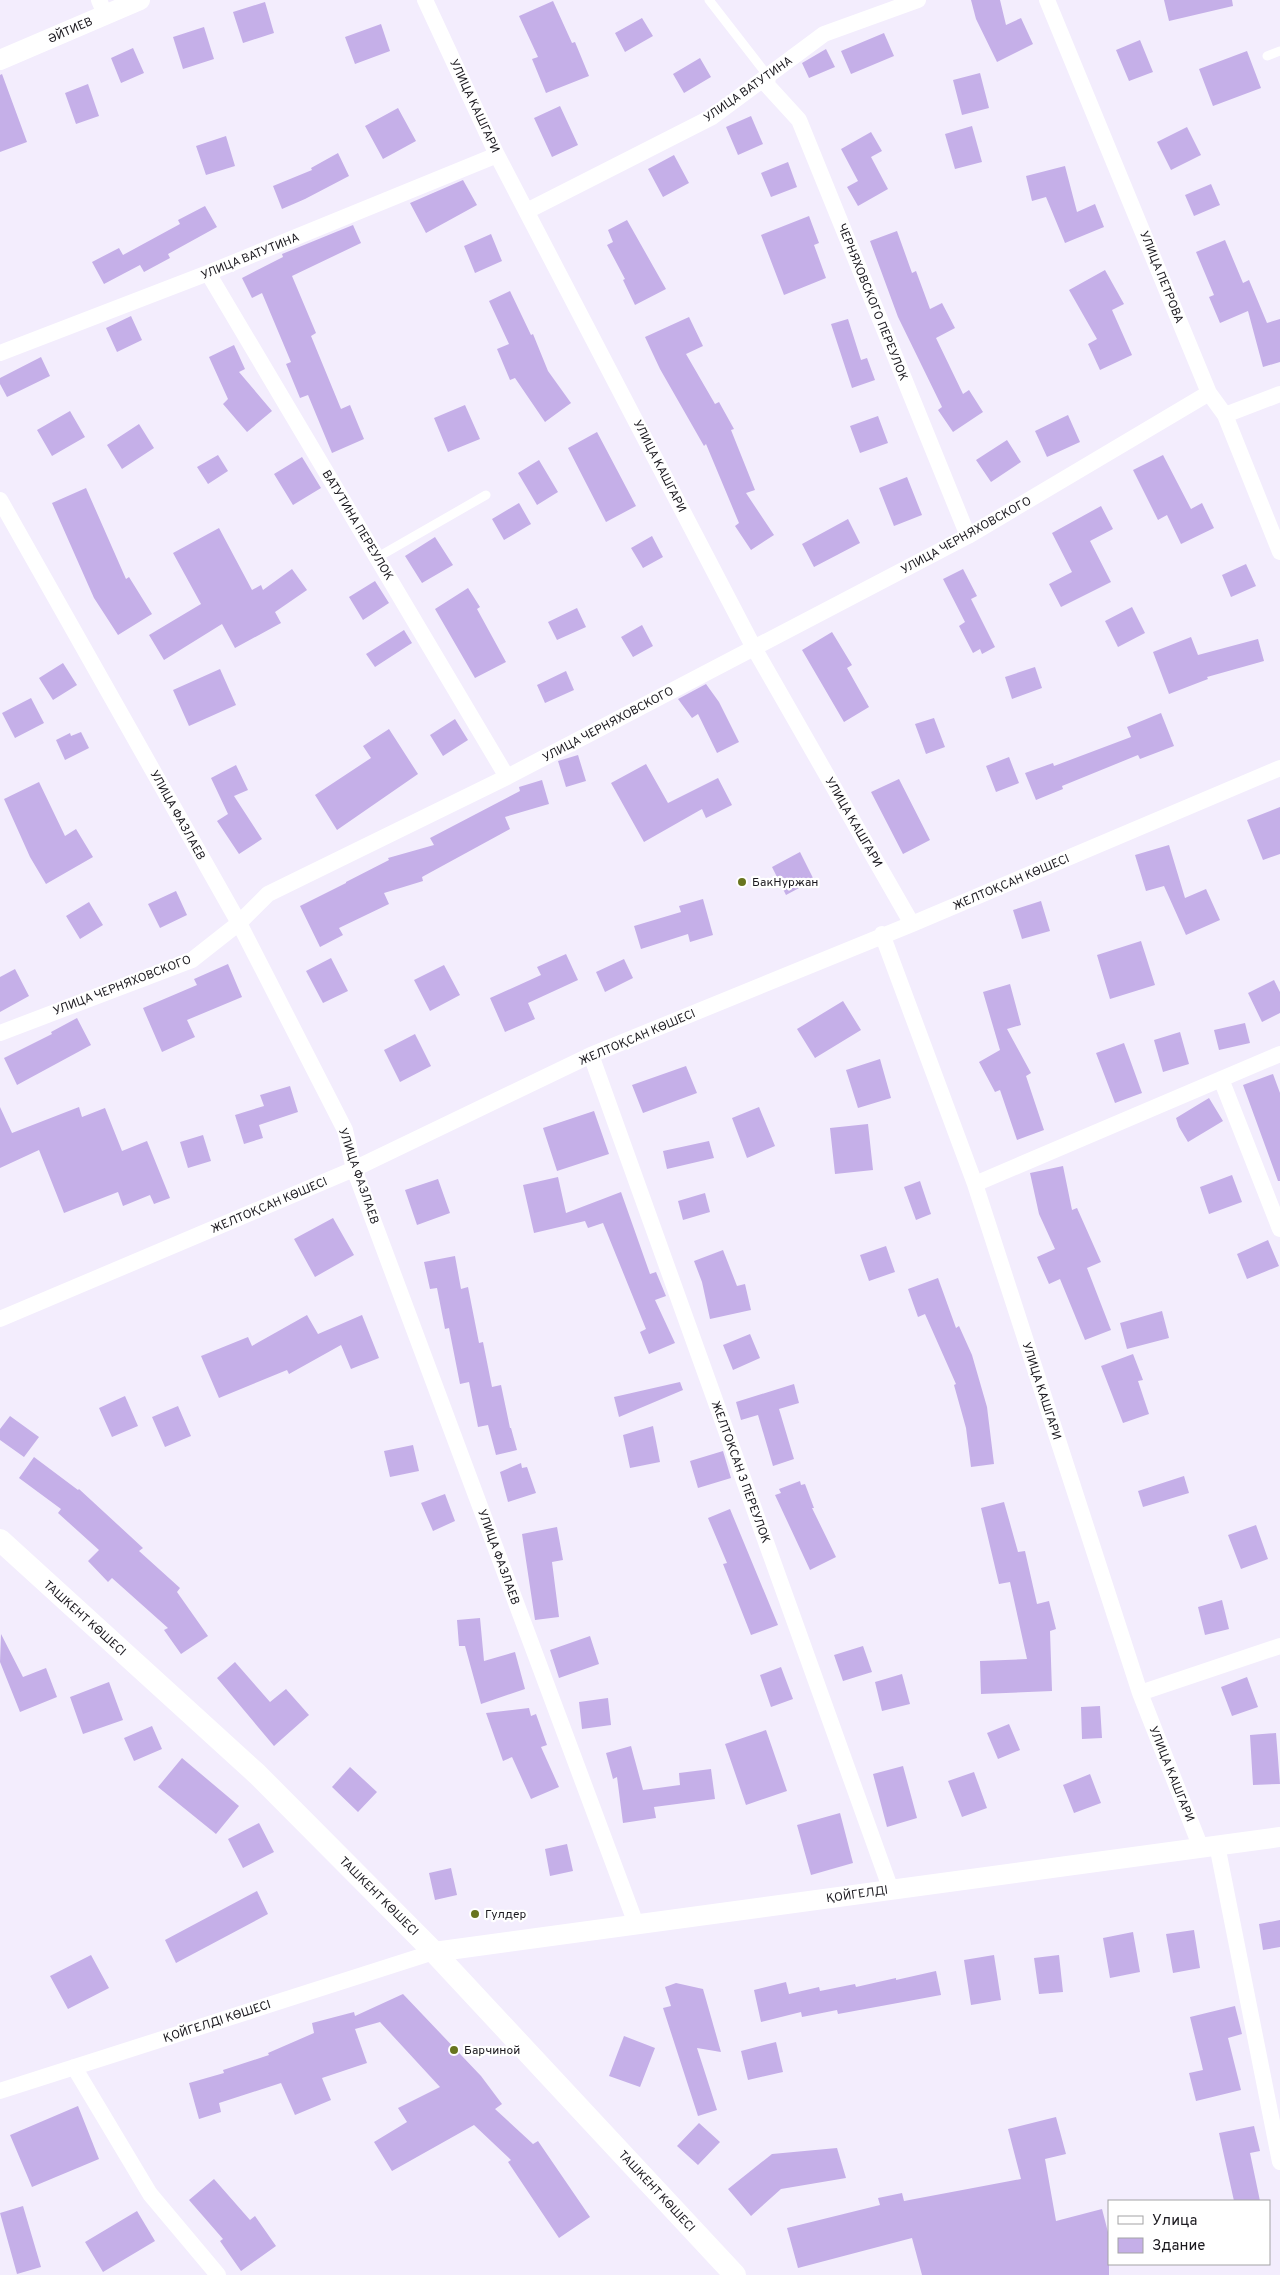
<svg xmlns="http://www.w3.org/2000/svg" width="1280" height="2275" font-family="Overpass,sans-serif">
  <rect width="100%" height="100%" fill="#f3edfd"/>
  <path fill="#c5afe8" d="M971,0H1000L1006,25L1021,18L1033,44L997,62L976,19Z
    M1164,0H1232L1233,6L1169,21Z
    M553,1L572,43L575,42L589,76L546,93L532,59L538,57L519,16Z
    M265,2L274,33L243,43L233,12Z
    M642,18L653,36L625,52L615,33Z
    M381,24L390,51L355,64L345,37Z
    M204,27L214,59L183,69L173,37Z
    M884,33L894,56L851,74L841,51Z
    M1140,40L1153,72L1129,81L1116,50Z
    M133,48L144,73L121,83L111,58Z
    M826,49L835,67L809,78L802,63Z
    M1247,51L1261,88L1213,106L1199,69Z
    M700,58L711,77L684,93L673,74Z
    M980,73L989,108L962,115L953,80Z
    M2,74L27,142L0,152V75Z
    M88,84L99,116L76,124L65,93Z
    M560,106L578,145L552,157L534,118Z
    M398,108L416,141L383,159L365,126Z
    M751,116L763,144L738,155L726,127Z
    M972,126L982,162L955,169L945,134Z
    M1187,127L1201,155L1171,170L1157,142Z
    M871,132L882,151L871,157L888,189L858,206L847,187L858,181L841,149Z
    M226,136L235,166L206,175L196,146Z
    M338,153L349,176L305,199L282,209L273,186L312,170L311,168Z
    M674,155L689,183L663,197L648,169Z
    M788,162L797,187L771,197L761,173Z
    M1065,166L1077,212L1095,204L1104,227L1065,243L1046,197L1032,201L1026,176Z
    M463,180L477,205L426,233L410,203Z
    M1211,184L1220,205L1194,216L1185,195Z
    M205,206L217,227L168,254L170,258L144,272L140,265L104,284L92,262L119,248L123,255L180,224L178,220Z
    M809,216L819,243L814,245L826,278L784,295L761,235Z
    M627,220L666,289L635,305L623,280L625,279L607,245L613,242L608,230Z
    M353,225L361,243L292,276L316,333L311,336L341,409L350,405L364,439L332,453L308,395L300,398L286,364L291,362L262,293L252,298L242,278L283,257L282,254Z
    M897,231L912,273L916,271L930,309L942,303L955,328L936,338L963,394L969,390L983,412L953,432L938,410L942,407L898,317L870,241Z
    M491,234L502,261L475,273L464,246Z
    M1225,240L1243,283L1249,280L1267,323L1280,319V362L1263,367L1248,311L1220,323L1209,297L1214,295L1196,252Z
    M1105,270L1124,304L1112,310L1132,355L1100,370L1088,344L1097,339L1069,290Z
    M510,291L531,335L533,334L548,371L571,403L545,422L515,378L510,380L497,349L509,344L489,301Z
    M131,316L142,340L117,352L106,328Z
    M689,317L703,346L686,354L715,404L719,402L734,429L731,430L755,490L746,493L774,535L751,550L735,526L739,523L706,444L704,446L660,369L645,337Z
    M848,319L861,360L867,358L875,380L852,388L831,324Z
    M234,345L245,369L239,372L272,411L247,432L223,404L228,399L209,357Z
    M41,357L50,376L7,397L0,384V378Z
    M465,405L480,439L448,452L434,418Z
    M70,411L85,437L52,456L37,430Z
    M1068,415L1080,442L1047,457L1035,431Z
    M878,416L888,443L860,453L850,426Z
    M139,424L154,448L122,469L107,445Z
    M597,432L636,506L606,522L568,448Z
    M1007,440L1021,462L991,482L976,460Z
    M218,455L228,471L208,484L197,467Z
    M1163,455L1191,509L1202,503L1214,528L1181,544L1167,515L1158,520L1133,470Z
    M302,457L321,488L293,505L274,474Z
    M539,460L558,492L537,505L518,473Z
    M907,477L922,515L894,526L879,488Z
    M86,488L126,579L129,577L152,614L118,635L94,598L52,503Z
    M519,503L531,524L504,540L492,519Z
    M1101,506L1113,529L1090,541L1111,582L1061,607L1049,584L1072,572L1052,533Z
    M848,519L860,543L814,567L802,544Z
    M219,528L252,590L261,585L263,590L292,569L307,590L275,612L281,623L235,648L222,624L164,660L149,635L201,604L173,553Z
    M652,536L663,557L643,568L631,548Z
    M435,537L453,565L422,583L405,556Z
    M1246,564L1256,586L1231,597L1222,575Z
    M963,569L977,596L971,599L995,647L982,654L980,649L973,653L959,626L965,622L943,579Z
    M375,581L389,603L363,620L349,597Z
    M468,588L480,607L477,609L506,662L475,678L435,609Z
    M1132,607L1145,633L1118,647L1105,621Z
    M577,608L586,627L557,640L548,622Z
    M642,625L653,646L633,657L621,637Z
    M404,630L412,643L375,667L366,654Z
    M832,632L852,665L847,668L869,707L844,722L802,650Z
    M1191,637L1198,655L1258,639L1264,661L1207,677L1208,679L1169,694L1153,652Z
    M63,663L77,685L53,700L39,678Z
    M1035,667L1042,688L1012,699L1005,677Z
    M220,669L236,705L189,726L173,690Z
    M566,671L574,690L545,703L537,685Z
    M706,684L719,702L739,742L717,753L698,714L692,718L678,699Z
    M31,698L44,723L15,738L2,713Z
    M1161,713L1174,746L1140,759L1138,755L1062,786L1063,789L1036,800L1025,773L1053,763L1054,766L1131,737L1127,727Z
    M934,718L945,747L926,754L915,724Z
    M455,719L468,740L443,756L430,735Z
    M389,729L418,774L337,830L315,795L371,758L363,746Z
    M81,732L89,748L65,760L56,740L70,733L71,736Z
    M578,755L586,781L566,787L558,761Z
    M1009,757L1019,783L996,792L986,766Z
    M646,764L668,803L718,778L732,805L706,818L702,809L644,842L611,783Z
    M236,765L248,790L234,796L262,839L239,854L217,821L228,814L211,778Z
    M899,779L930,840L903,854L871,792Z
    M542,780L549,804L505,817L510,829L422,877L423,881L384,893L389,904L339,928L343,935L320,947L300,906L346,883V882L389,860L388,858L434,845L430,838L520,791L519,787Z
    M39,782L65,836L76,829L93,857L46,884L30,857L4,799Z
    M1280,807V854L1263,860L1247,820Z
    M1169,845L1185,898L1206,889L1220,920L1186,935L1164,886L1146,891L1135,855Z
    M800,852L814,880L786,895L772,867Z
    M176,891L187,915L160,928L148,904Z
    M703,899L713,935L690,942L688,934L641,949L634,926L681,912L679,906Z
    M1041,901L1050,931L1022,939L1013,910Z
    M89,902L103,925L80,939L66,916Z
    M1141,941L1155,985L1110,999L1097,955Z
    M566,954L578,980L528,1003L535,1019L505,1032L490,998L541,975L537,967Z
    M331,958L348,991L323,1003L306,971Z
    M624,959L633,978L605,992L596,972Z
    M228,964L242,997L187,1020L195,1037L162,1052L143,1008L197,985L194,979Z
    M444,965L460,995L430,1011L414,980Z
    M15,969L29,996L0,1012V977Z
    M1274,980L1280,992V1013L1262,1022L1248,993Z
    M1010,984L1021,1025L1007,1029L1031,1073L1026,1076L1044,1130L1017,1140L1000,1090L995,1092L979,1062L1000,1050L983,992Z
    M843,1001L861,1030L815,1058L797,1029Z
    M77,1018L91,1045L17,1085L4,1058L52,1034L51,1032Z
    M1245,1023L1250,1043L1219,1050L1214,1030Z
    M1180,1032L1189,1064L1163,1072L1154,1040Z
    M415,1034L431,1066L400,1082L384,1050Z
    M1124,1043L1142,1093L1115,1103L1096,1053Z
    M880,1059L891,1098L858,1108L846,1070Z
    M686,1066L697,1093L643,1113L632,1085Z
    M1273,1074L1280,1093V1181H1278L1243,1085Z
    M290,1086L298,1112L259,1125L263,1138L244,1144L235,1115L264,1106L260,1095Z
    M1209,1098L1223,1121L1188,1142L1179,1127L1176,1118Z
    M0,1107L12,1133L79,1107L82,1117L105,1108L122,1151L147,1141L170,1198L154,1204L150,1195L123,1206L118,1192L64,1213L39,1150L0,1168Z
    M759,1107L775,1146L747,1158L732,1118Z
    M594,1111L609,1154L557,1171L543,1128Z
    M868,1124L873,1170L835,1174L830,1128Z
    M203,1135L211,1161L188,1168L180,1142Z
    M709,1141L714,1158L667,1169L663,1151Z
    M1063,1166L1072,1210L1077,1208L1101,1262L1087,1268L1111,1330L1085,1340L1060,1279L1049,1284L1037,1257L1055,1249L1039,1214L1030,1173Z
    M1232,1175L1242,1202L1209,1214L1200,1187Z
    M558,1177L566,1213L621,1192L650,1274L656,1272L666,1296L655,1300L675,1343L649,1354L640,1332L646,1329L603,1223L588,1228L585,1221L534,1233L523,1185Z
    M438,1179L450,1213L417,1225L405,1190Z
    M920,1181L931,1214L916,1220L904,1187Z
    M705,1193L710,1212L683,1220L678,1201Z
    M333,1218L354,1255L315,1277L294,1239Z
    M1268,1240L1279,1266L1247,1279L1237,1254Z
    M886,1246L895,1272L869,1281L860,1255Z
    M723,1250L737,1286L745,1284L751,1310L710,1319L702,1282L694,1261Z
    M455,1256L461,1289L468,1287L479,1343L483,1342L492,1387L501,1385L510,1428H511L517,1450L496,1455L488,1425L478,1427L469,1382L460,1384L449,1328L445,1329L437,1288L430,1289L424,1262Z
    M938,1278L956,1328L959,1326L972,1355L987,1407L994,1464L971,1467L966,1428L954,1385L956,1384L925,1314L918,1317L908,1289Z
    M1162,1311L1169,1338L1127,1349L1120,1323Z
    M307,1315L318,1334L362,1315L379,1358L351,1369L341,1345L289,1374L287,1370L219,1398L201,1356L248,1337L252,1346Z
    M750,1334L760,1358L733,1370L723,1345Z
    M1133,1354L1143,1380L1138,1381L1149,1414L1123,1423L1101,1366Z
    M680,1382L683,1390L619,1417L614,1397Z
    M794,1384L799,1403L779,1409L794,1459L773,1466L758,1415L741,1420L736,1402Z
    M125,1396L138,1426L112,1437L99,1408Z
    M178,1406L191,1436L165,1447L152,1417Z
    M10,1416L39,1437L24,1457L0,1440V1429Z
    M653,1426L660,1462L630,1468L623,1435Z
    M413,1445L419,1471L390,1477L384,1451Z
    M723,1451L731,1478L698,1488L690,1461Z
    M34,1457L78,1490L79,1489L143,1548L139,1551L180,1588L177,1592L208,1636L181,1654L164,1630L168,1628L112,1578L108,1582L88,1561L99,1550L58,1513L61,1509L19,1478Z
    M521,1463L522,1468L527,1467L536,1493L508,1502L500,1472Z
    M1184,1476L1189,1493L1143,1507L1138,1491Z
    M800,1481L801,1485L805,1484L814,1508H812L836,1557L810,1570L775,1495L781,1493L779,1489Z
    M445,1494L455,1521L433,1531L421,1503Z
    M1004,1502L1018,1552L1025,1551L1037,1604L1049,1601L1056,1629L1050,1631L1052,1691L981,1694L980,1661L1027,1659L1010,1582L999,1584L981,1508Z
    M730,1509L778,1625L751,1635L723,1564L727,1563L708,1518Z
    M1256,1525L1268,1559L1241,1569L1228,1535Z
    M557,1527L563,1560L552,1562L559,1617L535,1620L522,1534Z
    M1222,1600L1229,1629L1205,1635L1198,1607Z
    M480,1618L484,1661L515,1652L525,1689L481,1704L465,1646H459L457,1620Z
    M1,1634L23,1677L46,1668L57,1697L20,1712L0,1662Z
    M590,1636L599,1664L559,1678L550,1650Z
    M863,1646L872,1672L843,1681L834,1655Z
    M235,1662L270,1702L286,1689L309,1715L274,1746L217,1678Z
    M781,1667L793,1699L771,1707L760,1675Z
    M902,1674L910,1704L882,1711L875,1682Z
    M1247,1677L1258,1707L1232,1716L1221,1687Z
    M109,1682L123,1720L83,1734L70,1697Z
    M608,1698L611,1725L582,1729L579,1702Z
    M1100,1706L1102,1738L1082,1739L1081,1707Z
    M529,1708L531,1716L536,1714L547,1745L541,1747L559,1787L531,1799L512,1757L503,1761L486,1713Z
    M1009,1724L1020,1750L998,1759L987,1733Z
    M152,1726L162,1749L134,1761L124,1738Z
    M766,1730L787,1791L746,1805L725,1744Z
    M1276,1733L1280,1784L1253,1785L1250,1735Z
    M631,1746L643,1790L680,1785L679,1773L711,1769L715,1799L654,1807L656,1818L623,1823L617,1777L613,1779L606,1753Z
    M182,1758L239,1806L216,1834L158,1787Z
    M903,1766L917,1818L887,1827L873,1774Z
    M350,1767L377,1792L358,1812L332,1787Z
    M974,1772L987,1808L962,1817L948,1781Z
    M1090,1774L1101,1803L1074,1813L1063,1785Z
    M840,1813L853,1863L811,1875L797,1825Z
    M259,1823L274,1852L243,1868L228,1839Z
    M567,1844L573,1871L550,1876L545,1849Z
    M451,1868L457,1895L435,1900L429,1873Z
    M257,1891L268,1914L176,1963L165,1940Z
    M1280,1920V1947L1263,1950L1259,1924Z
    M1194,1930L1200,1968L1173,1973L1166,1934Z
    M1133,1932L1140,1972L1110,1978L1103,1938Z
    M91,1955L109,1988L68,2009L50,1976Z
    M994,1955L1001,2000L971,2005L964,1960Z
    M1059,1955L1063,1992L1039,1994L1034,1958Z
    M936,1971L941,1995L838,2014L837,2010L802,2017L801,2012L761,2022L754,1990L786,1982L789,1994L819,1987L820,1991L855,1984L856,1987L896,1978V1980Z
    M676,1983L703,1989L721,2052L697,2048L717,2110L698,2116L663,2008L671,2006L665,1987Z
    M403,1994L481,2076L502,2104L495,2109L533,2144L538,2141L590,2217L559,2238L508,2162L511,2160L474,2125L392,2171L374,2142L407,2122L398,2108L440,2087L380,2022L355,2029L367,2063L322,2078L331,2100L295,2115L281,2083L219,2103L221,2112L199,2119L189,2083L224,2073L223,2070L269,2055L268,2053L314,2033L312,2023L354,2012L355,2016Z
    M1235,2006L1242,2034L1228,2038L1241,2090L1196,2101L1189,2073L1203,2070L1190,2017Z
    M624,2036L655,2048L640,2087L609,2076Z
    M776,2042L783,2072L748,2080L741,2051Z
    M78,2106L99,2159L32,2187L10,2135Z
    M1056,2117L1066,2154L1045,2159L1056,2221L1102,2209L1109,2236V2275H922L912,2238L798,2268L787,2228L880,2205L878,2198L902,2193L904,2201L1021,2179L1008,2129Z
    M699,2123L720,2142L698,2165L677,2146Z
    M1254,2126L1260,2151L1250,2153L1260,2201H1234L1219,2133Z
    M837,2148L846,2178L781,2189L751,2216L728,2189L772,2154Z
    M214,2179L250,2220L255,2216L276,2246L241,2271L220,2241L223,2239L189,2200Z
    M23,2206L41,2267L17,2274L0,2213Z
    M137,2211L155,2241L103,2272L85,2242Z"/>
  <g fill="none" stroke-linecap="round" stroke-linejoin="round">
    <path stroke="#fff" stroke-width="9" d="M709,0L768,76
      M1267,56L1280,51
      M378,557L486,495"/>
    <path stroke="#fff" stroke-width="16" d="M99,0L105,14
      M425,0L497,155L754,648L912,924
      M1047,0L1209,393L1225,415L1280,552
      M768,76L767,85L799,120L968,536
      M527,211L712,117L824,34L918,0
      M208,273L507,777
      M0,353L208,273L497,155
      M1225,415L1280,394
      M0,500L239,923L345,1130L354,1169L636,1924
      M882,934L975,1184L1140,1693L1201,1848
      M0,1033L192,960L239,923L268,894L507,777L968,536L1209,393
      M591,1055L891,1890
      M1221,1079L1280,1229
      M975,1184L1280,1054
      M0,1319L354,1169L591,1055L912,924L1280,768
      M1140,1693L1280,1646
      M1217,1845L1280,2162
      M74,2067L150,2194L218,2275
      M0,2091L434,1952"/>
    <path stroke="#fff" stroke-width="20" d="M0,60L140,0
      M434,1952L1280,1837"/>
    <path stroke="#fff" stroke-width="22" d="M0,1540L257,1774L434,1952L735,2275"/>
  </g>
  <g fill="#68741f" stroke="#fff" stroke-width="2">
    <circle cx="742" cy="882" r="5"/>
    <circle cx="475" cy="1914" r="5"/>
    <circle cx="454" cy="2050" r="5"/>
  </g>
  <g text-anchor="middle" stroke-width="4.5" stroke-linejoin="round" paint-order="stroke">
    <g font-size="12" fill="#1b191f" stroke="#fff">
      <text transform="translate(70 30) rotate(-24)" y="4">ӘЙТИЕВ</text>
      <text transform="translate(748 89) rotate(-35)" y="4">УЛИЦА ВАТУТИНА</text>
      <text transform="translate(475 106) rotate(65)" y="4">УЛИЦА КАШГАРИ</text>
      <text transform="translate(250 256) rotate(-22)" y="4">УЛИЦА ВАТУТИНА</text>
      <text transform="translate(1162 277) rotate(68)" y="4">УЛИЦА ПЕТРОВА</text>
      <text transform="translate(873 302) rotate(68)" y="4">ЧЕРНЯХОВСКОГО ПЕРЕУЛОК</text>
      <text transform="translate(660 466) rotate(63)" y="4">УЛИЦА КАШГАРИ</text>
      <text transform="translate(358 525) rotate(59)" y="4">ВАТУТИНА ПЕРЕУЛОК</text>
      <text transform="translate(966 535) rotate(-29)" y="4">УЛИЦА ЧЕРНЯХОВСКОГО</text>
      <text transform="translate(608 724) rotate(-28)" y="4">УЛИЦА ЧЕРНЯХОВСКОГО</text>
      <text transform="translate(178 815) rotate(61)" y="4">УЛИЦА ФАЗЛАЕВ</text>
      <text transform="translate(854 822) rotate(60)" y="4">УЛИЦА КАШГАРИ</text>
      <text transform="translate(1011 882) rotate(-23)" y="4">ЖЕЛТОҚСАН КӨШЕСІ</text>
      <text transform="translate(122 985) rotate(-21)" y="4">УЛИЦА ЧЕРНЯХОВСКОГО</text>
      <text transform="translate(637 1037) rotate(-23)" y="4">ЖЕЛТОҚСАН КӨШЕСІ</text>
      <text transform="translate(359 1176) rotate(71)" y="4">УЛИЦА ФАЗЛАЕВ</text>
      <text transform="translate(269 1205) rotate(-23)" y="4">ЖЕЛТОҚСАН КӨШЕСІ</text>
      <text transform="translate(1042 1391) rotate(72)" y="4">УЛИЦА КАШГАРИ</text>
      <text transform="translate(741 1472) rotate(70)" y="4">ЖЕЛТОКСАН 3 ПЕРЕУЛОК</text>
      <text transform="translate(499 1557) rotate(70)" y="4">УЛИЦА ФАЗЛАЕВ</text>
      <text transform="translate(85 1618) rotate(42)" y="4">ТАШКЕНТ КӨШЕСІ</text>
      <text transform="translate(1172 1774) rotate(68)" y="4">УЛИЦА КАШГАРИ</text>
      <text transform="translate(857 1894) rotate(-8)" y="4">ҚОЙГЕЛДІ</text>
      <text transform="translate(379 1896) rotate(45)" y="4">ТАШКЕНТ КӨШЕСІ</text>
      <text transform="translate(217 2021) rotate(-18)" y="4">ҚОЙГЕЛДІ КӨШЕСІ</text>
      <text transform="translate(657 2191) rotate(47)" y="4">ТАШКЕНТ КӨШЕСІ</text>
    </g>
    <g font-size="12" fill="#1b191f" stroke="#fff" text-anchor="start">
      <text x="752" y="886">БакНуржан</text>
      <text x="485" y="1918">Гулдер</text>
      <text x="464" y="2054">Барчиной</text>
    </g>
  </g>
  <rect x="1108" y="2200" width="162" height="65" fill="#ffffff" stroke="#a4a3a5"/>
  <rect x="1118" y="2216" width="25" height="8" fill="#ffffff" stroke="#a4a3a5"/>
  <text x="1152" y="2225" font-size="15" fill="#1b191f">Улица</text>
  <rect x="1118" y="2238" width="25" height="15" fill="#c5afe8" stroke="#a4a3a5"/>
  <text x="1152" y="2250" font-size="15" fill="#1b191f">Здание</text>
</svg>
